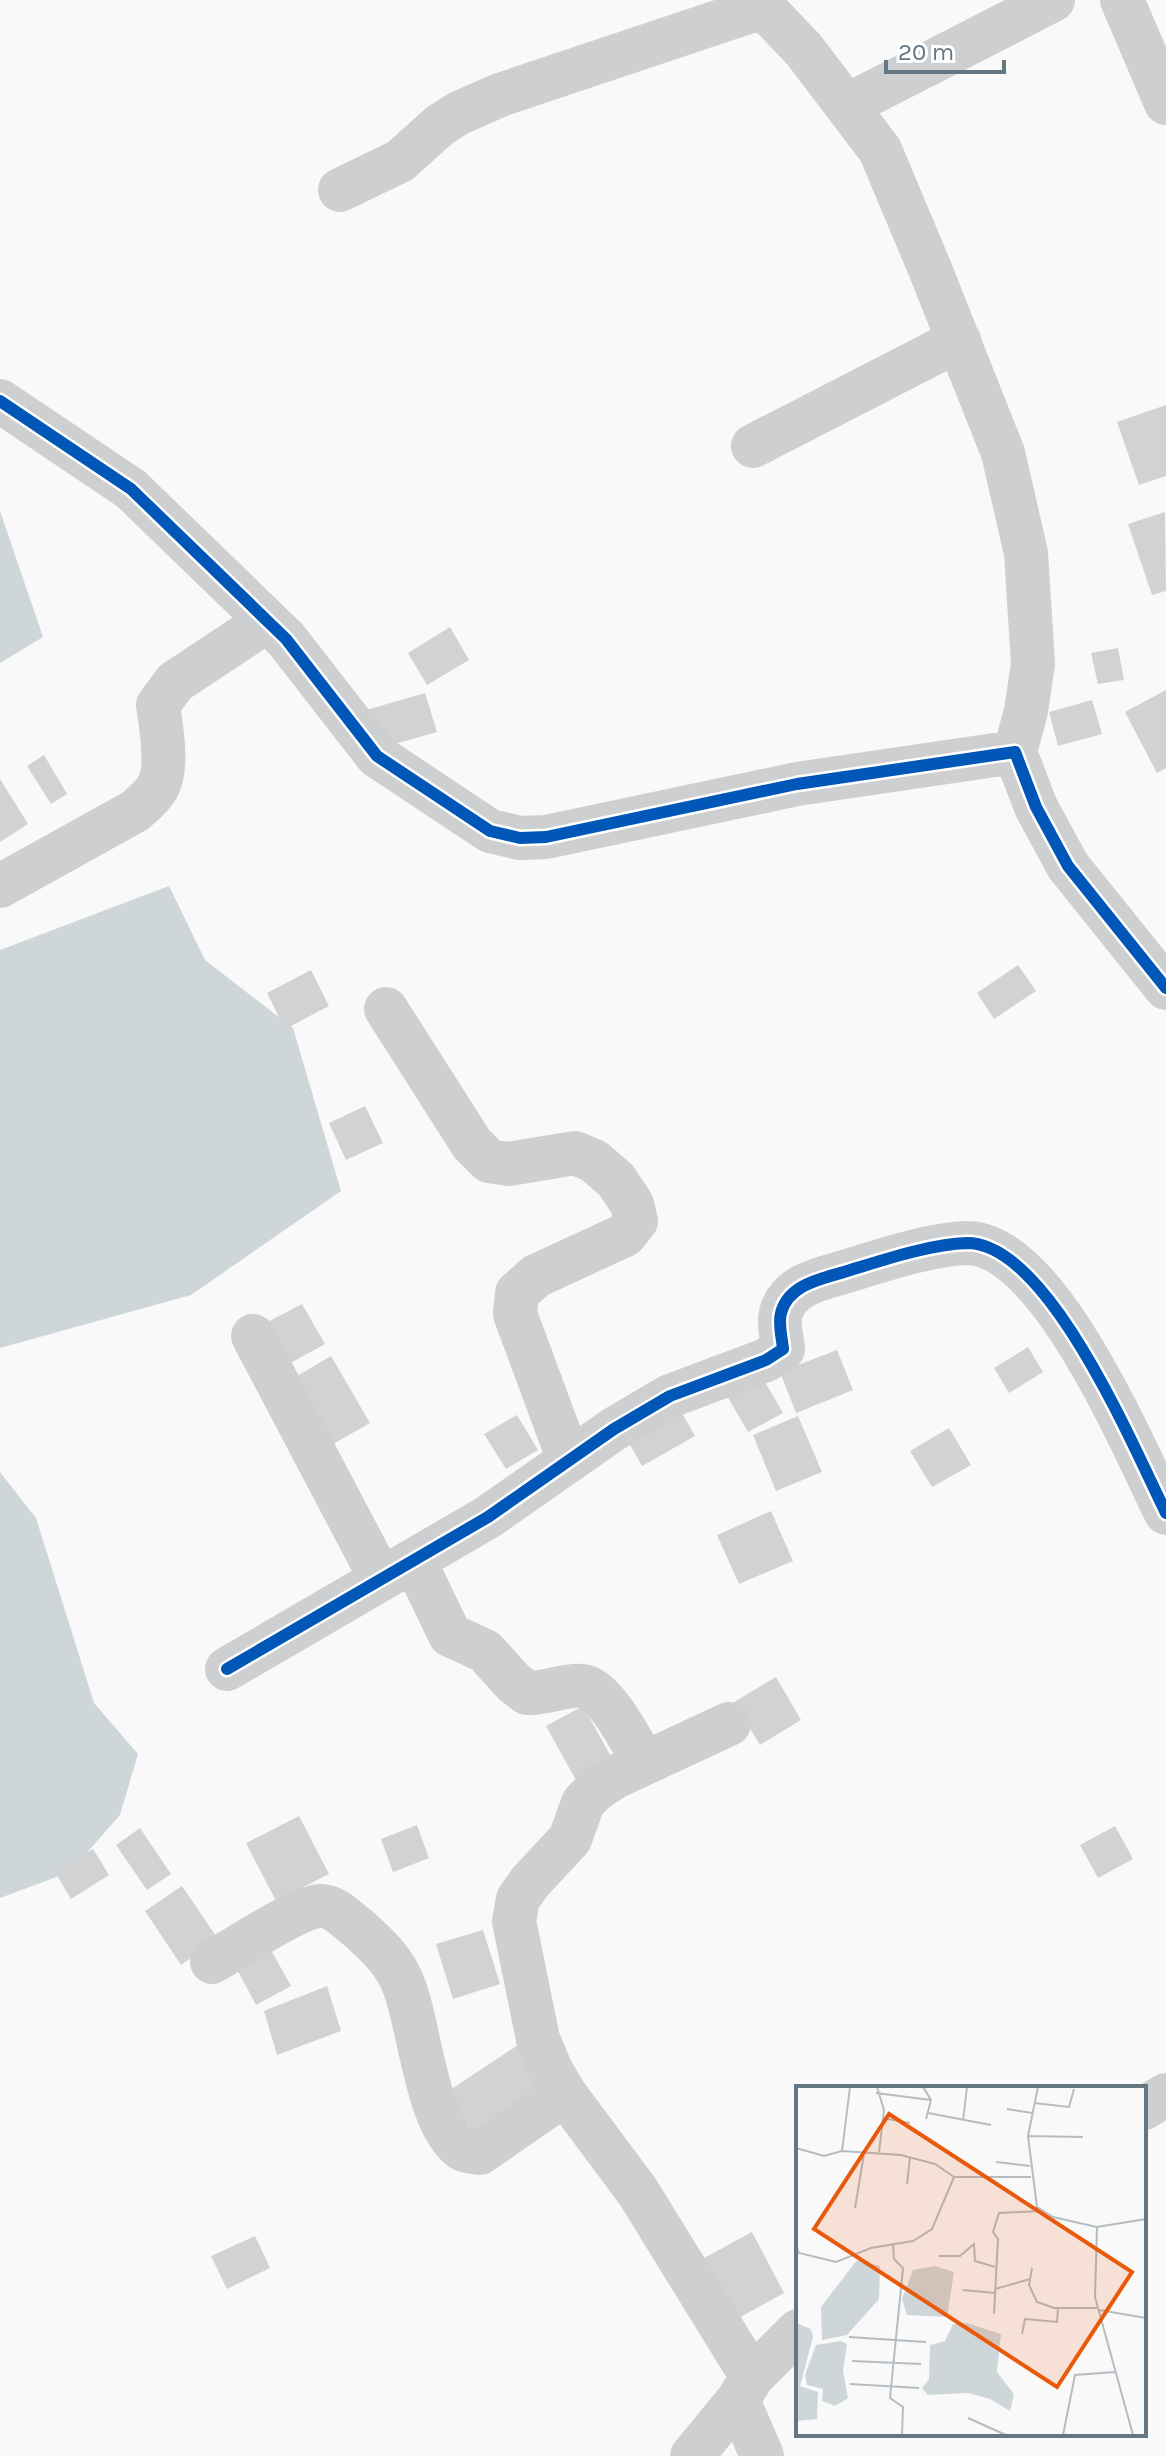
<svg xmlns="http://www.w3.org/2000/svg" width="1166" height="2456" font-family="Karla,sans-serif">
  <rect width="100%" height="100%" fill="#f9f9f9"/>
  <path fill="#ced6d9" d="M0,511L43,637L0,663Z
    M169,886L205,960L293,1028L341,1191L191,1295L0,1348V950Z
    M0,1472L36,1518L94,1703L138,1754L120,1815L70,1872L0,1898Z"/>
  <path fill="#d0d2d3" d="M1166,405V476L1139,485L1117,422Z
    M1165,512L1166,591L1152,595L1128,524Z
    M450,627L469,660L427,685L408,653Z
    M1118,648L1124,680L1098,684L1091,653Z
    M1166,690V768L1157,773L1125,712Z
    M425,693L437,732L374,750L363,711Z
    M1092,700L1102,734L1058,746L1049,712Z
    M44,755L67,794L51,804L27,766Z
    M0,779L28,824L0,842Z
    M1018,965L1036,991L994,1019L977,993Z
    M311,970L329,1006L285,1029L267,993Z
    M365,1106L383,1143L346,1160L329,1123Z
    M302,1304L325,1344L285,1366L262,1325Z
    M1028,1347L1043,1372L1009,1393L994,1368Z
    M837,1350L853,1390L796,1413L780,1372Z
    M331,1356L370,1423L326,1448L287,1382Z
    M761,1375L783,1413L748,1432L726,1394Z
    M677,1404L695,1436L642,1466L624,1434Z
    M517,1415L538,1450L506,1469L484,1434Z
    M798,1416L822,1472L776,1491L753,1435Z
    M949,1428L971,1465L932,1487L910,1451Z
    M771,1511L793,1561L739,1584L717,1535Z
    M776,1677L801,1720L760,1745L734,1702Z
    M583,1706L614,1762L577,1782L546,1726Z
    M299,1816L329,1874L276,1901L246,1843Z
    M417,1825L429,1858L393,1872L381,1839Z
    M1115,1826L1133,1859L1098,1878L1080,1845Z
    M140,1828L171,1874L147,1890L116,1845Z
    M93,1849L109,1875L71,1899L55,1872Z
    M182,1886L218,1939L181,1965L145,1911Z
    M483,1930L500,1984L453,1999L436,1944Z
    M266,1941L291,1986L256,2005L232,1960Z
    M327,1986L341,2031L277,2055L264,2011Z
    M521,2043L551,2087L476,2136L447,2092Z
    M752,2232L784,2293L726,2325L693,2264Z
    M255,2236L270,2268L227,2289L211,2256Z"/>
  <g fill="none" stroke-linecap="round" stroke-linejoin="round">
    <path stroke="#cecfd0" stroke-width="44" d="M760,0L763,7L804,50L880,150L930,269L1003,453L1026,553L1033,664L1026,711L1015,752
      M1122,0L1166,103
      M848,105L1053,0
      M340,190L400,161L440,125L459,113L500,95L763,7
      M0,401L131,489L286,639L377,756L490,831L520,838L546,837L797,784L1015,752L1036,807L1068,866L1166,988
      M753,446L959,340
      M0,886L135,811C143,804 152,797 157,788C169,770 161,726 158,705L175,682L267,621
      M386,1009L472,1144L489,1161L509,1164L575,1153L594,1161L616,1180L632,1204L636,1221L625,1235L536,1276L517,1293L515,1314L569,1460
      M253,1336L381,1579
      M414,1560L450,1635L485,1651L514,1683L527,1693C545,1694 565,1684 583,1686C605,1688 633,1744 644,1763
      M227,1669L488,1517L614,1429L670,1396L766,1360L783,1349C782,1338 778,1323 781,1313C788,1285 820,1279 844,1272C880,1261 930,1244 967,1243C1049,1243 1134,1449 1166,1513
      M729,1724L615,1777L595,1790L583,1803L570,1839L530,1882L518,1899L514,1921L538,2039L551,2070L565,2094L638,2192L752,2377
      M212,1962C234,1950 299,1906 321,1906C335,1906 346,1919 357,1927C378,1946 396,1962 405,1989C420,2029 427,2125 462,2149C467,2152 474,2152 480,2153L565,2094
      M1144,2108L1166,2095
      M738,2400L762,2456
      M692,2456L738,2400L752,2377L798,2331"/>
    <defs>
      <path id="cycleway" d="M0,401L131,489L286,639L377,756L490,831L520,838L546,837L797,784L1015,752L1036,807L1068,866L1166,988
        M227,1669L488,1517L614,1429L670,1396L766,1360L783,1349C782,1338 778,1323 781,1313C788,1285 820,1279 844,1272C880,1261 930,1244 967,1243C1049,1243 1134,1449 1166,1513"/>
    </defs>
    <use href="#cycleway" stroke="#fff" stroke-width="17"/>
    <use href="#cycleway" stroke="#0057b8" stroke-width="12"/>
  </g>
  <g transform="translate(796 2086)">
    <rect width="350" height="350" fill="#f9f9f9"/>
    <path d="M61,174L84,180L83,213L51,249L26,254L25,221ZM139,180L158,186L151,231L111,229L106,213L117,184ZM0,237L15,243L17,251L4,300L22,306L21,333L0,335ZM171,237L205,248L201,286L218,308L214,325L194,313L172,307L132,309L126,302L133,293L134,259L149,255L157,238ZM45,255L51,258L47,285L52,312L39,320L26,315L27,303L11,299L9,289L20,259Z" fill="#ced6d9"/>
    <path fill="none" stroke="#b5bdc3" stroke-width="2" d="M81,1L88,24L83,66M127,1L135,14L130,33M242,1L232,50L241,121L257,131L301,141L299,211L337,349M80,7L135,14M238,17L273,21L278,3M211,23L236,27M132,27L195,39M87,32L114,37M167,35L171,1M232,50L287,51M0,62L28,70L46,65L105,69L139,78L158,91M46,65L54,1M200,76L234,80M111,98L114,71M59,122L68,68M301,141L350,133M97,157L98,173L107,182L94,312L107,321L106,349M0,160L3,167L40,176L75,162L117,155L136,143L158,91H235M143,170H164L178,158L179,175L199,181M236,182L233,199L241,216L258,222H301M199,203L234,193M167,204L199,207M303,224L350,232M198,228L202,153L197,146L203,127L244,125M226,248L229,233L261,236L262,222M53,251L130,256M56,275L125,278M54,298L123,302M172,332L210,349M267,349L279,289L319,286"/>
    <path fill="#e8590c" fill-opacity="0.15" stroke="#e8590c" stroke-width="4" d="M93,28L336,186L261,301L18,143Z"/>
    <rect width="350" height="350" fill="none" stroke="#657683" stroke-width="4"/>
  </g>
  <path d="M886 60v12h118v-12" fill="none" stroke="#657683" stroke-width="4"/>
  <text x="898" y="60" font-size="24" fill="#657683" stroke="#ffffff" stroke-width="6" paint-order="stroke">20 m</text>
</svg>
